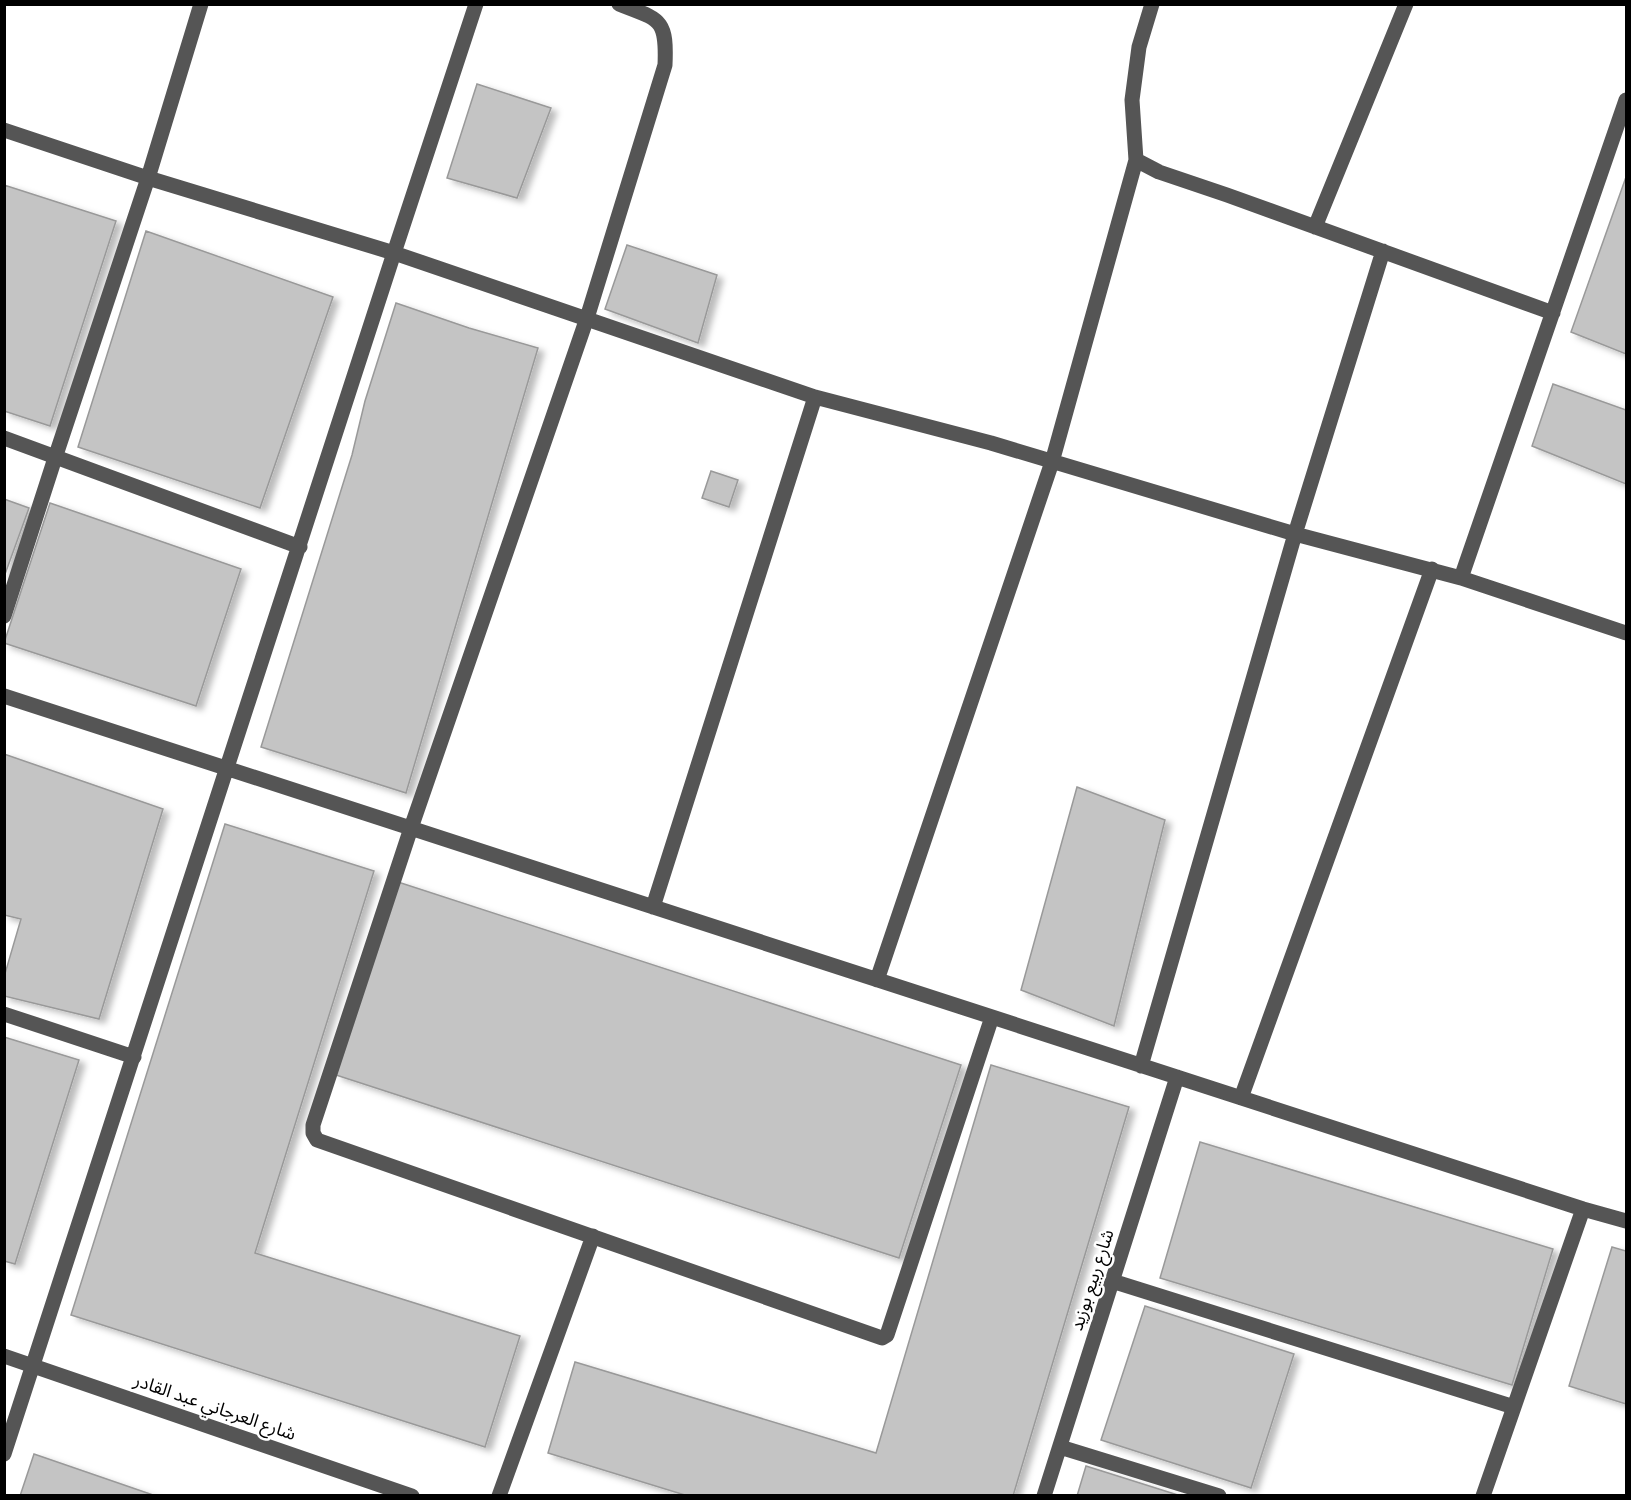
<svg xmlns="http://www.w3.org/2000/svg" width="1631" height="1500" font-family="Karla,'Noto Sans Arabic',sans-serif">
  <defs>
    <filter id="shadow"><feDropShadow dx="6" dy="4" stdDeviation="3" flood-color="#0004"/></filter>
  </defs>
  <rect width="100%" height="100%" fill="#fff"/>
  <path fill="#c4c4c4" stroke="#999" stroke-width="1.5" filter="url(#shadow)" d="M477,84L551,108L517,198L447,178Z
    M1626,177V354L1571,332Z
    M4,185L116,221L50,426L4,411Z
    M146,231L333,297L260,508L78,447Z
    M627,245L717,275L698,343L605,309Z
    M396,303L469,328L538,348L406,793L261,747L352,455L365,401Z
    M1553,384L1626,410V484L1532,446Z
    M711,471L738,480L729,507L702,498Z
    M4,499L29,508L4,577Z
    M50,503L241,569L196,706L4,643Z
    M4,754L163,809L99,1019L4,996V977L21,919L4,915Z
    M1077,787L1165,820L1114,1026L1021,990Z
    M225,824L374,871L255,1253L520,1336L485,1447L71,1315Z
    M398,882L961,1065L899,1258L336,1075Z
    M4,1037L79,1060L15,1264L4,1261Z
    M991,1065L1129,1107L1013,1496H688L548,1453L575,1362L876,1453Z
    M1200,1142L1553,1249L1512,1385L1160,1278Z
    M1612,1247L1626,1251V1404L1569,1386Z
    M1145,1306L1294,1354L1251,1488L1101,1440Z
    M34,1454L156,1496H20Z
    M1086,1466L1181,1496H1077Z"/>
  <g fill="none" stroke-linecap="round" stroke-linejoin="round">
    <path stroke="#555" stroke-width="15" d="M619,4C660,20 667,18 665,65L587,318L411,828L313,1125V1133L317,1140L882,1338L887,1335L992,1017
      M1152,4L1139,47L1132,100L1136,160L1159,172L1227,195L1553,313
      M4,130L148,178L394,253L815,397L991,443L1295,534L1461,578L1626,633
      M1315,227L1406,4
      M4,438L300,547
      M1461,578L1626,100
      M4,616L55,458L148,178L201,4
      M4,696L1583,1209L1626,1221
      M653,907L815,397
      M877,980L1052,462L1136,160
      M4,1014L134,1057
      M1141,1066L1295,534L1383,251
      M1241,1098L1432,569
      M1112,1281L1514,1407L1583,1209
      M4,1356L412,1496
      M1060,1447L1219,1496
      M4,1454L394,253L476,4
      M499,1496L593,1236
      M1044,1496L1177,1077
      M1483,1496L1514,1407"/>
  </g>
  <g text-anchor="middle" stroke-width="5" stroke-linejoin="round" paint-order="stroke">
    <g font-size="18" fill="#000" stroke="#fff">
      <text transform="translate(1092 1280) rotate(-72)" y="6">شارع ربيع بوزيد</text>
      <text transform="translate(215 1407) rotate(19)" y="6">شارع العرجاني عبد القادر</text>
    </g>
  </g>
  <rect width="1631" height="1500" fill="none" stroke="#000000" stroke-width="12"/>
</svg>
